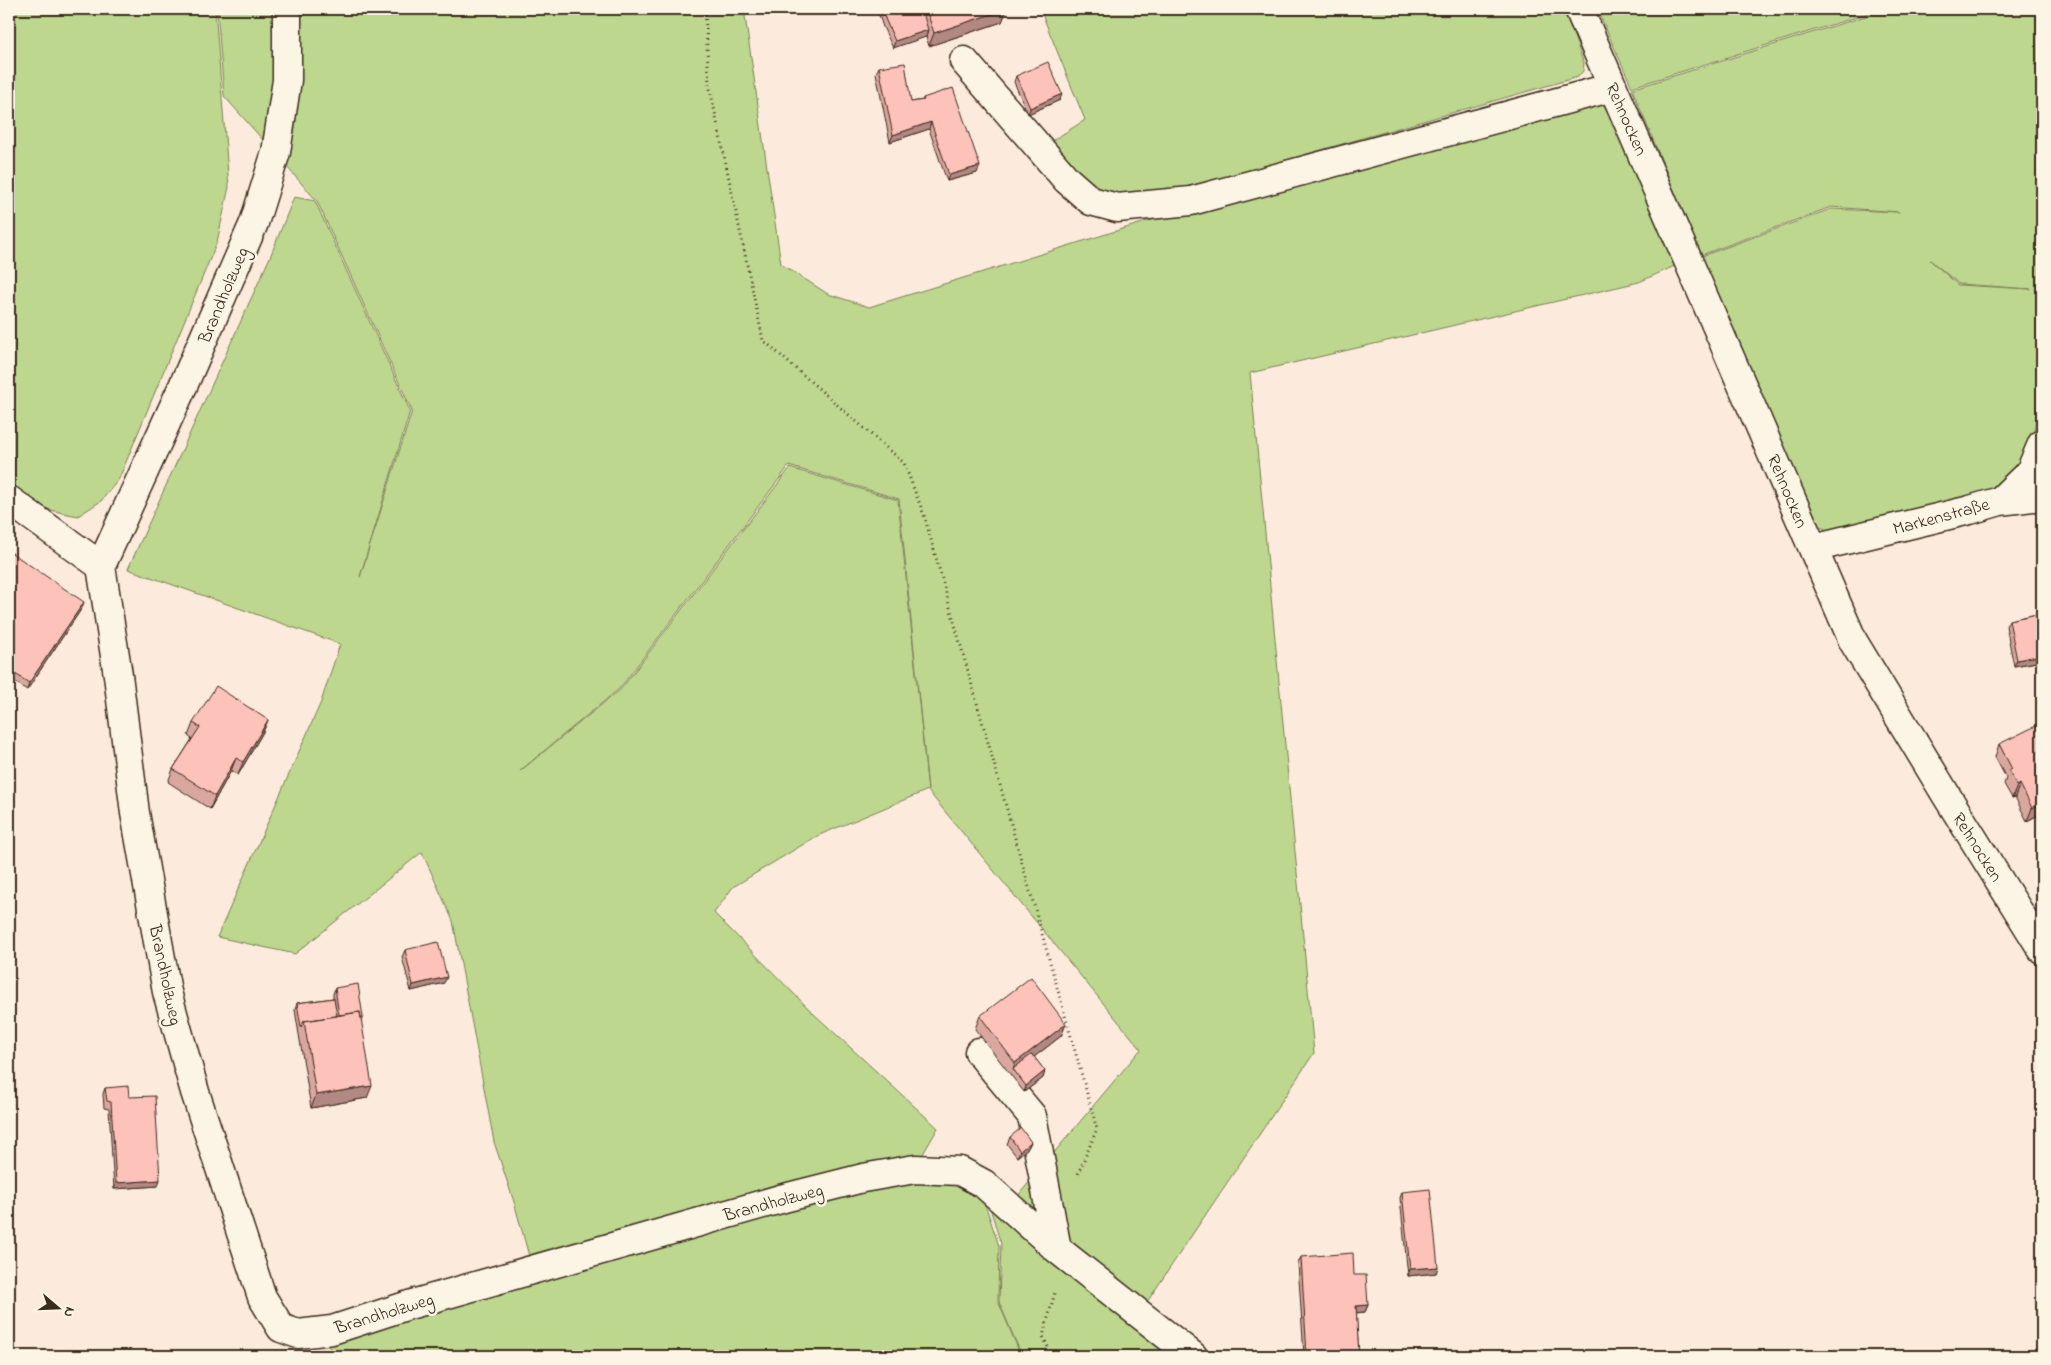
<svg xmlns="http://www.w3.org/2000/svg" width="2051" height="1365" font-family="'Indie Flower',sans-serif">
  <rect width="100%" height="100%" fill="#fcebdc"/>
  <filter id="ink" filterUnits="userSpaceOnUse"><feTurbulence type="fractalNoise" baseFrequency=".02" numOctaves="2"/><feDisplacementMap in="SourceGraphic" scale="10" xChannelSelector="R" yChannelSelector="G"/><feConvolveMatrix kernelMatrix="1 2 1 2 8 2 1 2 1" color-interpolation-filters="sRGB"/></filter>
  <g filter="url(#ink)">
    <path fill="#bdd78e" stroke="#7c8056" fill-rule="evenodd" d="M9,9H215L229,187L217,242L119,479L101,501L78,516C51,511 31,506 9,489Z
      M217,9H744L781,264L828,294L869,307L1220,199L1612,99L1677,265L1639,282L1250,373L1314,1053L1141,1311L1010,1205L1141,1049L928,791L899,499L789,466L620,688L520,771L621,689L790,468L898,500L928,790L817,836L733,887L714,913L815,1015L938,1128L920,1159L532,1267L514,1202L494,1142L453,921L422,852L295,954L217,937L321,702L340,644L128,569L270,257L294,197L315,201L410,411L360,577L412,411L317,201L224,96Z
      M1040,9H1564L1584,64L1583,71L1578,77L1226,177L1172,190L1119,197L1097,191L1044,146L1085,120Z
      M1597,9H1882L1632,87Z
      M1888,9H2042V394L2032,439L2017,468L1993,491L1830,531L1816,525L1702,256L1831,209L1899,212L1831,207L1701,255L1632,89ZM1930,260L1959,284L2031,289L1958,285Z
      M897,1180H951L971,1189L986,1207L999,1246L998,1301L1021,1356H330L328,1337Z
      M987,1198L1176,1356H1022L999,1302L1001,1244Z"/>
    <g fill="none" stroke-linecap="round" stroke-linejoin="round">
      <defs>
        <path id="minor" d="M287,9V80L276,152L254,223L183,386L101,566L118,675L135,813L167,992L195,1092L262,1297L281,1328L298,1334L332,1330L409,1305L784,1198L863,1178L915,1169L960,1171L984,1184L1057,1249L1193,1356
          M1579,9L1853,641L1948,798L2042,949
          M964,61L1067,180L1091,201L1117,208L1191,201L1613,87
          M9,500L101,566
          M2000,501L2042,496
          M1813,548L1970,510L2000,501L2030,472L2042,444
          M979,1052L1032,1116L1057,1249"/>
      </defs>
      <use href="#minor" stroke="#3b2a1e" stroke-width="31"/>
      <path stroke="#3b2a1e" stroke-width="3" stroke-dasharray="1 4" stroke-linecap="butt" d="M705,9L709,84L763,340L904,463L924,515L1097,1129L1078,1174
        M1052,1356L1043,1336L1055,1292"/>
      <use href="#minor" stroke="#fcf5e5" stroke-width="28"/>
    </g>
    <path fill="#daa79f" stroke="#3b2a1e" d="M877,9H1007L1002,22L929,46L926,36L893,48L883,27Z
      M879,67L911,102L923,100V98L977,173L947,181L929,129L890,142L876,73Z
      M1016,76L1060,100L1028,114L1014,82Z
      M9,551L82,608L27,690L9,678Z
      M2042,613V661L2014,666L2006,626L2009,620Z
      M268,720L263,732L238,775L231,771L210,809L168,782L173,769L192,739L188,736L193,723Z
      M1999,744L2042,813L2027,821L2015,797L2012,798L2004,784L2006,778L1995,757Z
      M405,950L444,983L411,991L402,957Z
      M335,988L363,1017L361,1021L367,1098L311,1108L295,1010L297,1003L333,998V994Z
      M980,1016L1066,1024L1061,1036L1034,1057L1045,1071L1043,1078L1024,1092L975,1029Z
      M105,1088L129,1097L158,1186L114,1189L109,1109L104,1108L103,1094Z
      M1010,1137L1031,1142L1028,1148L1017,1157L1007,1144Z
      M1402,1192L1438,1267L1436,1273L1408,1276L1400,1198Z
      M1301,1257L1354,1275L1368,1305L1365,1312L1356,1313L1359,1356H1304L1298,1263Z"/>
    <path fill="#b18882" stroke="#3b2a1e" d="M1007,9L1002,22L929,46L934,33Z
      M928,30L926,37L893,48L895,41Z
      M1062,94L1060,100L1028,114L1030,108Z
      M931,122L929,129L890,142L893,135Z
      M980,166L977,173L947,181L949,175Z
      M84,602L82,608L27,690L29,683Z
      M2042,655V661L2014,666L2017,660Z
      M268,720L263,732L238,775L243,762Z
      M236,758L231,771L210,809L215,796Z
      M2020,784L2015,797L2012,798L2017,786Z
      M2042,803V813L2027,821L2032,808Z
      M447,977L444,983L411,991L413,985Z
      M1066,1024L1061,1036L1015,1072L1013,1069L1015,1063Z
      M1045,1071L1043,1078L1024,1092L1026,1086Z
      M372,1086L367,1098L311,1108L316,1095Z
      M1031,1142L1028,1148L1017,1157L1020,1151Z
      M160,1180L158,1186L114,1189L116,1183Z
      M1438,1267L1436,1273L1408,1276L1410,1269Z
      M1368,1305L1365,1312L1353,1313L1356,1306Z"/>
    <path fill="#fdc2b9" stroke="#3b2a1e" d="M882,9H922L928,30L895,41L886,21Z
      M926,9H1007L934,33Z
      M1048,62L1062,94L1030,108L1016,76Z
      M905,63L911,102L924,100L923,98L953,88L980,166L949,175L931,122L893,135L879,67Z
      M9,551L84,602L29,683L9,670Z
      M2042,613V655L2017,660L2009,620Z
      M216,686L268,720L243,762L236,758L215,796L173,769L200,727L193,723Z
      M2042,723V803L2032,808L2020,784L2017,786L2009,771L2012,769L1999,744Z
      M438,942L447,977L413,985L405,950Z
      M1031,977L1066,1024L1015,1063L980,1016Z
      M358,984L363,1017L361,1018L360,1012L339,1015L335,988Z
      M334,998L337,1016L304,1021L301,1027L297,1003Z
      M360,1012L372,1086L316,1095L304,1021Z
      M1032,1054L1045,1071L1026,1086L1013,1069Z
      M128,1086L129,1097L155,1096L160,1180L116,1183L111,1102L107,1101L105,1088Z
      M1021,1128L1031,1142L1020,1151L1010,1137Z
      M1430,1189L1438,1267L1410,1269L1402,1192Z
      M1353,1253L1354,1275H1366L1368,1305L1356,1306L1359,1356H1307L1301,1257Z"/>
  </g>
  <g text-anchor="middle" stroke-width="5" stroke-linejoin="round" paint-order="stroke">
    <g font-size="18" fill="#3b2a1e" stroke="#fcf5e5">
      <text transform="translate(1627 119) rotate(66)" y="6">Rehnocken</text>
      <text transform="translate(223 295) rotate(-67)" y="6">Brandholzweg</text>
      <text transform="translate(1788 491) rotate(67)" y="6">Rehnocken</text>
      <text transform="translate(1941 516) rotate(-15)" y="6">Markenstraße</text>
      <text transform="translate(1978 847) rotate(58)" y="6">Rehnocken</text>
      <text transform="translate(166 975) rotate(78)" y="6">Brandholzweg</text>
      <text transform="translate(773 1202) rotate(-15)" y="6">Brandholzweg</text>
      <text transform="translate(384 1313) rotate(-17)" y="6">Brandholzweg</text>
    </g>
  </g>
  <rect width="2051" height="1365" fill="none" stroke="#fcf5e5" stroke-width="30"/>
  <rect x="15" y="15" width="2021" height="1335" fill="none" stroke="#3b2a1e" stroke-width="2" filter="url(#ink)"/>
  <g transform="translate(58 1308) rotate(109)" stroke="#fcf5e5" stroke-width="4" paint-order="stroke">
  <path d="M0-4L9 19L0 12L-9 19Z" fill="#3b2a1e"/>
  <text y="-8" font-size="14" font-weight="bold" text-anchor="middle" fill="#3b2a1e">N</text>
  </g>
</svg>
